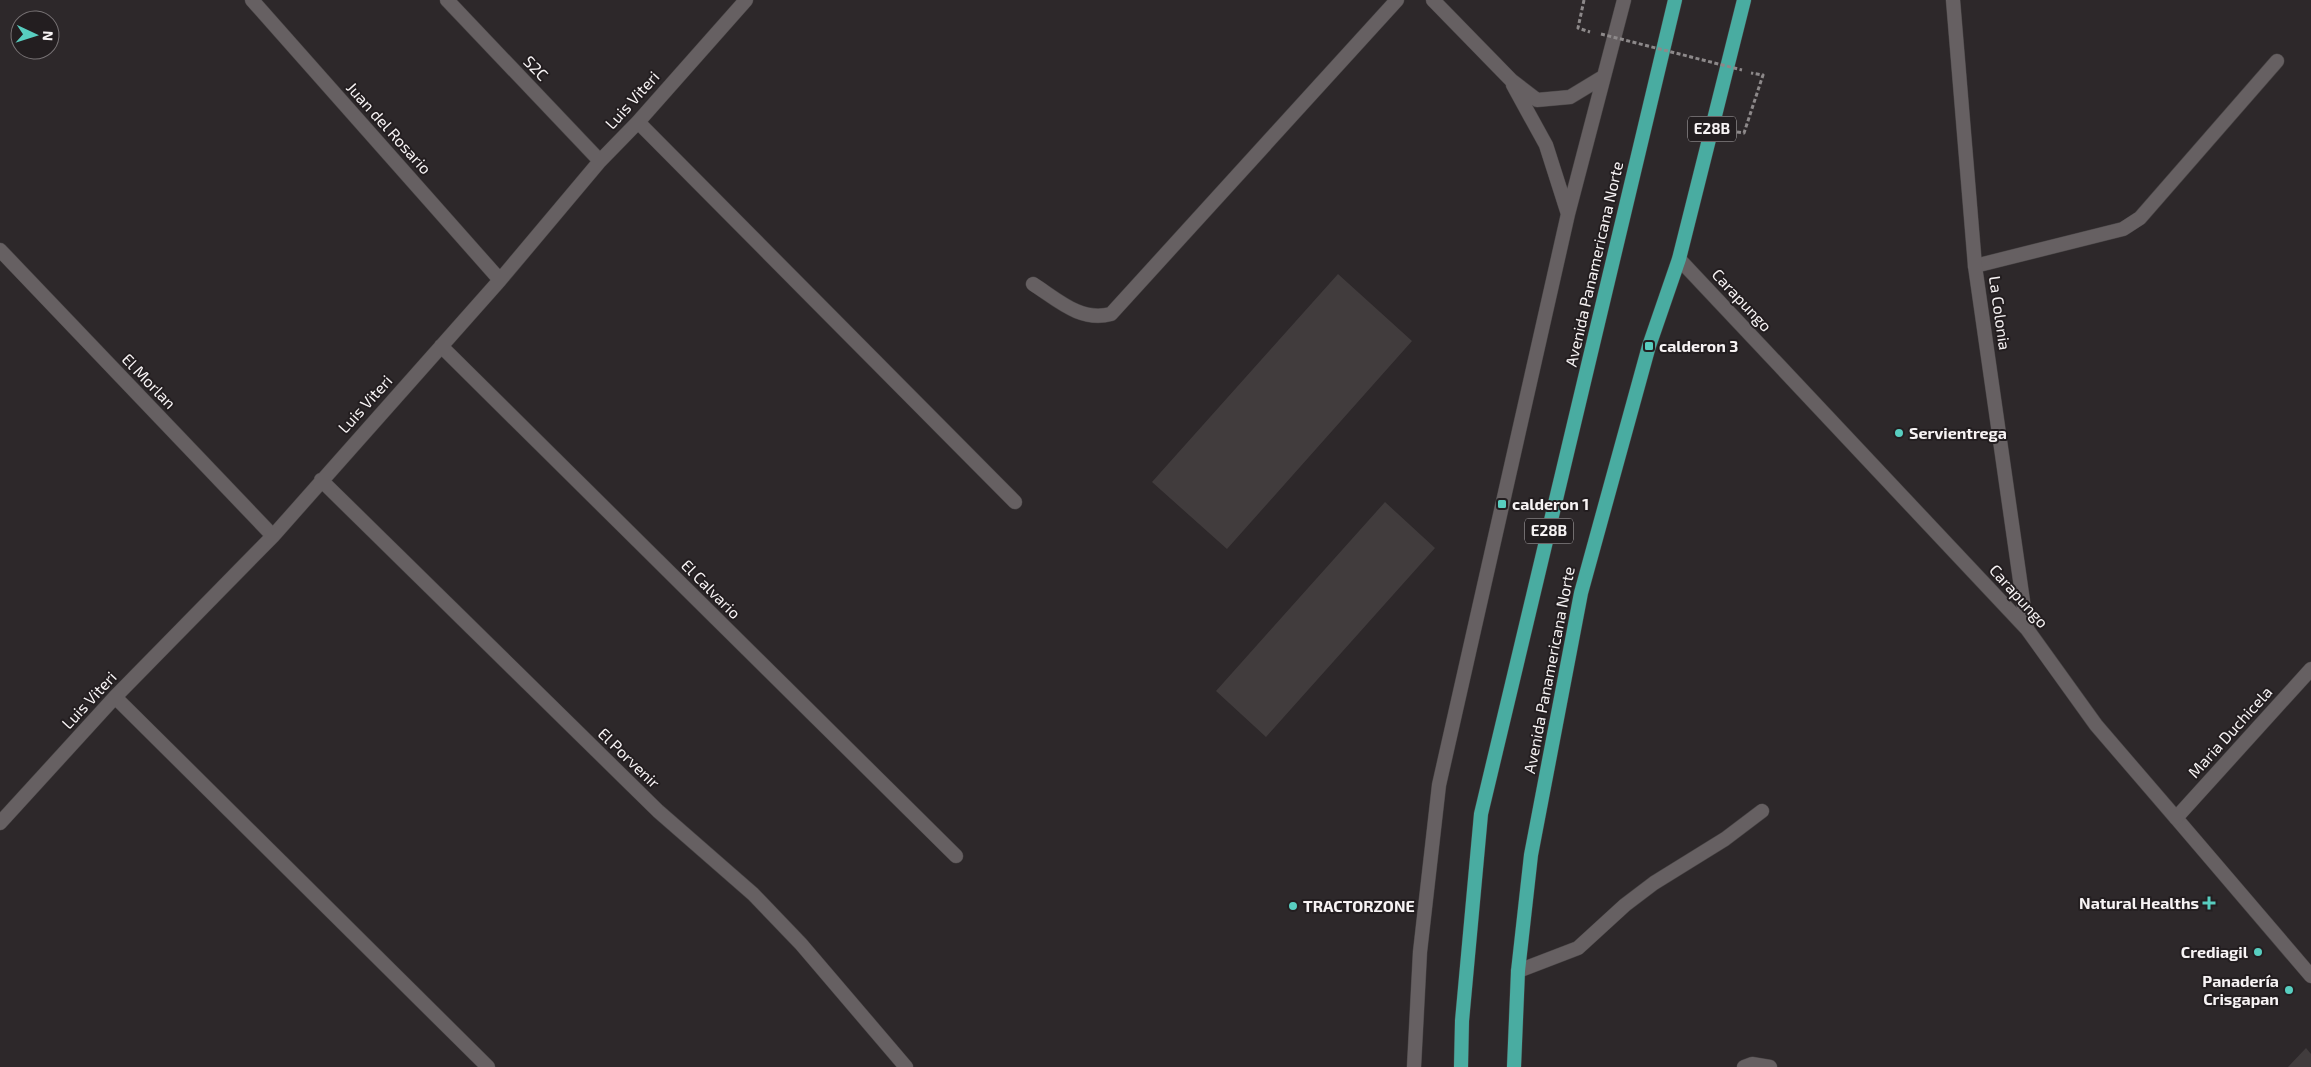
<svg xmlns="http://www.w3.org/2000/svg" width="2311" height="1067" font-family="'Exo 2',sans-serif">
  <rect width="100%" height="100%" fill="#2d282a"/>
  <path fill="#413c3d" d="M1338,274L1412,341L1227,549L1152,482Z
    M1385,502L1435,548L1266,737L1216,691Z
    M2306,1048L2311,1054V1067H2288Z"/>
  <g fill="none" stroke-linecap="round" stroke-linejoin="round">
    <defs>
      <path id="service" d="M1033,284C1058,300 1080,322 1111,314L1397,0
        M1518,971L1578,948L1625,905L1654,883L1725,839L1762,811"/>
      <path id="minor" d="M252,0L500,280
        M447,0L600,161
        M638,122L1015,502
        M0,250L273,536
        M1975,266L2123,229L2140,218L2277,61
        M441,346L956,856
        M321,480L658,811L753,894L801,944L906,1067
        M115,697L488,1067
        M0,823L115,697L273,536L500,280L600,161L638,122L746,0
        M1744,1067L1752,1064L1770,1067"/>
      <path id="tertiary" d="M2176,818L2311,976"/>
      <path id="secondary" d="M1433,0L1511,80L1537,100L1570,97L1603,77
        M1953,0L1975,266L2027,629
        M1513,85L1546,145L1568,214
        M1679,259L2027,629L2096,725L2176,818L2311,669
        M1414,1067L1420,952L1439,785L1568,214L1624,0"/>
      <path id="trunk" d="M1461,1067L1462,1021L1481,814L1675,0
        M1514,1067L1518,971L1531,855L1581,593L1649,346L1679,259L1744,0"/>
    </defs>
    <use href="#service" stroke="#474344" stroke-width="15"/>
    <use href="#minor" stroke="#474344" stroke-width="15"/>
    <use href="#tertiary" stroke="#474344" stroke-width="15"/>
    <use href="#secondary" stroke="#474344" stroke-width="15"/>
    <use href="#trunk" stroke="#474344" stroke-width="15"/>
    <path stroke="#8d898a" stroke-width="3" stroke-dasharray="4 2.5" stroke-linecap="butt" d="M1584,0L1578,28L1590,32
      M1737,132L1744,133L1763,75L1751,73"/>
    <use href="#service" stroke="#666062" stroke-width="14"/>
    <use href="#minor" stroke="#666062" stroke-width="14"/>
    <use href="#tertiary" stroke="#666062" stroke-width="14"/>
    <use href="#secondary" stroke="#666062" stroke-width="14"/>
    <use href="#trunk" stroke="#49aca1" stroke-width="14"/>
    <path stroke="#8d898a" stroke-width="3" stroke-dasharray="4 2.5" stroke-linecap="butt" d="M1601,34L1742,70"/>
  </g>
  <g fill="#58cec0" stroke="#231e20" stroke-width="2">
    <rect x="1644" y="341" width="10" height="10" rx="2.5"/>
    <circle cx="1899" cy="433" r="5"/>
    <rect x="1497" y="499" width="10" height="10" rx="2.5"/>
    <path d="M2206.5 895.5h5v5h5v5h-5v5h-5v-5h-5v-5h5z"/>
    <circle cx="1293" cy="906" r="5"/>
    <circle cx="2258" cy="952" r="5"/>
    <circle cx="2289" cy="990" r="5"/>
  </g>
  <g text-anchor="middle" stroke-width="4" stroke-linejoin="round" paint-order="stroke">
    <g fill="#231e20" stroke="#b7b3b4" stroke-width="1">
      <rect x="1688" y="116.5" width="48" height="25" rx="4"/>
      <rect x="1525" y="518.5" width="48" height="25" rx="4"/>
    </g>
    <g font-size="15" font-weight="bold" fill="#f7f3f4">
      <text x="1712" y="134">E28B</text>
      <text x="1549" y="536">E28B</text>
    </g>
    <g font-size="16" fill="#f7f3f4" stroke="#231e20">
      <text transform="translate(536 68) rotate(46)" y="6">S2C</text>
      <text transform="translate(632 100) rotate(-48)" y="6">Luis Viteri</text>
      <text transform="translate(389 128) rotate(48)" y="6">Juan del Rosario</text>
      <text transform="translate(1594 264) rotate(-77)" y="6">Avenida Panamericana Norte</text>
      <text transform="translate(1742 300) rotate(47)" y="6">Carapungo</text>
      <text transform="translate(2000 313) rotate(82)" y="6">La Colonia</text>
      <text transform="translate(149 381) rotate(46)" y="6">El Morlan</text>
      <text transform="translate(365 404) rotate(-48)" y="6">Luis Viteri</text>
      <text transform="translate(711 589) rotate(45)" y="6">El Calvario</text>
      <text transform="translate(2019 596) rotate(48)" y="6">Carapungo</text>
      <text transform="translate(1549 670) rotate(-79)" y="6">Avenida Panamericana Norte</text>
      <text transform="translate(89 700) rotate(-47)" y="6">Luis Viteri</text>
      <text transform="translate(2230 732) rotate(-48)" y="6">Maria Duchicela</text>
      <text transform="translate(629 758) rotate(44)" y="6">El Porvenir</text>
    </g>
    <g font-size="16" font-weight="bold" fill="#f7f3f4" stroke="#231e20" text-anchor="start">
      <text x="1659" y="352">calderon 3</text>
      <text x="1909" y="439">Servientrega</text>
      <text x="1512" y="510">calderon 1</text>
      <text x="2199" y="909" text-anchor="end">Natural Healths</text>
      <text x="1303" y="912">TRACTORZONE</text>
      <text x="2248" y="958" text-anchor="end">Crediagil</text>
      <text x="2279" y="987" text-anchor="end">Panadería<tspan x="2279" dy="18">Crisgapan</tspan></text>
    </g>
  </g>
  <g transform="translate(35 35) rotate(94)"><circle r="24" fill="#231e20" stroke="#787375"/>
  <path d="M0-4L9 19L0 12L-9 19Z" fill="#58cec0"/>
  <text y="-8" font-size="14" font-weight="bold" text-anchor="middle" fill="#f7f3f4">N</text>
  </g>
</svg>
